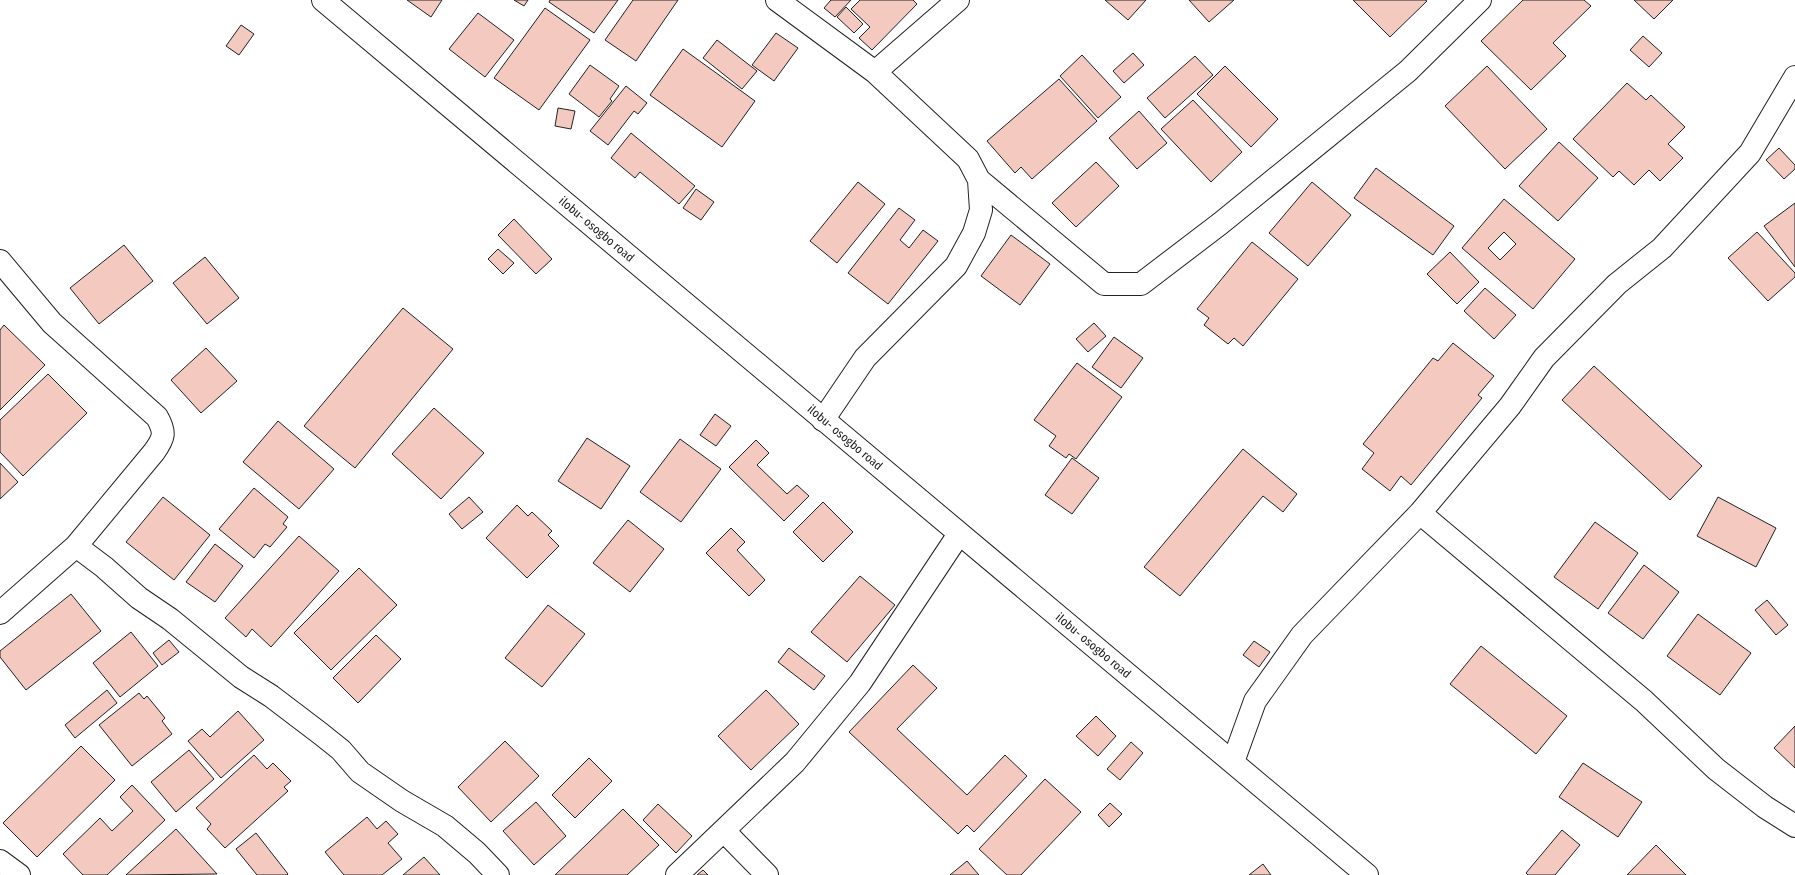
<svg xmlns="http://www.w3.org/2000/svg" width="1795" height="875" font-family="'Fira Sans Condensed',sans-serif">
  <rect width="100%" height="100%" fill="#fff"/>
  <path fill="#f3c9c0" stroke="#222" fill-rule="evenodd" d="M407,0H442L431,17Z
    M514,0H528L524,6Z
    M550,0H618L594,33L549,2Z
    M633,0H678L636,61L605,40Z
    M831,0H851L835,17L824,8Z
    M860,0H913L917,4L872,50L859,38L870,27L851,9Z
    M1105,0H1146L1128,20Z
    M1189,0H1234L1209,22Z
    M1353,0H1425L1427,1L1390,37Z
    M1523,0H1584L1591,6L1553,43L1566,56L1531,90L1481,41Z
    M1634,0H1673L1654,19Z
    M846,7L863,24L854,33L837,17Z
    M545,8L590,40L539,110L494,78Z
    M478,13L514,40L485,77L449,49Z
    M241,25L254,34L239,55L226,46Z
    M776,33L798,48L774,81L752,65Z
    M1643,36L1662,53L1649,67L1630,50Z
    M717,40L757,71L742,89L703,58Z
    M683,49L755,101L722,147L650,95Z
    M1133,53L1144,65L1124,83L1113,71Z
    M1082,55L1121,97L1098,118L1060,76Z
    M1195,56L1213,75L1165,118L1147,98Z
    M590,65L619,86L610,99L612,101L599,117L569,94Z
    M1225,66L1278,119L1251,147L1197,94Z
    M1487,66L1547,129L1505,169L1445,106Z
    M1059,79L1097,121L1032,179L1021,167L1015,173L987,141Z
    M1627,83L1646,100L1651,95L1685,127L1668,144L1683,158L1660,181L1649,170L1634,185L1619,171L1613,177L1573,139Z
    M626,86L647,103L638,114L634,111L608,145L590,131Z
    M1193,100L1242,152L1211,182L1161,129Z
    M558,108L575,111L571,129L555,126Z
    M1139,111L1167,143L1137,169L1109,138Z
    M631,133L695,186L679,204L640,172L635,178L611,158Z
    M1559,142L1598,178L1558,221L1519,186Z
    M1779,148L1795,165V169L1784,179L1766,160Z
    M1096,162L1119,186L1076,227L1052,203Z
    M1376,168L1454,226L1433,255L1354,198Z
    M858,182L885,204L837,263L810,241Z
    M1312,182L1351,215L1308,266L1269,233Z
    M696,189L714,202L701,220L683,208Z
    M1504,199L1575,259L1533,309L1462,248ZM1504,232L1516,244L1500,260L1488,248Z
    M1795,203V267L1764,226Z
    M899,208L915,220L900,240L909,248L923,230L938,241L888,304L848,273Z
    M514,219L552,259L536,274L498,235Z
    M1757,232L1795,273V277L1768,301L1728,258Z
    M1011,235L1050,264L1020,305L981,276Z
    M1252,242L1298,279L1243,346L1234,338L1228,344L1204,325L1209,318L1197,309Z
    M124,245L153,281L99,324L70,288Z
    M498,249L514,263L503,274L488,259Z
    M1450,252L1479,282L1457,304L1427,274Z
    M205,257L239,298L207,324L173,283Z
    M1485,288L1516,315L1494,339L1464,311Z
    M403,308L453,349L355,468L304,426Z
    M1094,323L1106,336L1088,352L1076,339Z
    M4,325L45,365L0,410V330Z
    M1114,337L1143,358L1121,388L1092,367Z
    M1453,343L1494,376L1478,395L1482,398L1411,485L1401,476L1390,491L1362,469L1374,453L1363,444L1433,358L1438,361Z
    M206,348L237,381L201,413L171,380Z
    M1077,363L1122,397L1076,459L1069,454L1066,458L1049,446L1056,436L1034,420Z
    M1594,366L1702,466L1670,500L1562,400Z
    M48,374L87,413L23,476L0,452V420Z
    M434,408L484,453L441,499L392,454Z
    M715,414L731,426L716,446L700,435Z
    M278,421L334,469L299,509L243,462Z
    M587,438L630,466L601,509L558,481Z
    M680,439L721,469L681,522L640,492Z
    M756,440L769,453L757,465L787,494L797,485L809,496L784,521L729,467Z
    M1243,449L1297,494L1283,512L1263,496L1180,596L1144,567Z
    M1072,458L1099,478L1072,514L1045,495Z
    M0,463L18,482L0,499Z
    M254,488L288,517L283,524L287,527L270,547L265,544L254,558L219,529Z
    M163,497L210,535L174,580L126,542Z
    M469,497L483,512L462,529L449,514Z
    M1718,497L1776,528L1756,567L1697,536Z
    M823,502L853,532L823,562L793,532Z
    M517,505L528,516L532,512L552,531L548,535L559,546L527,578L486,538Z
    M628,520L664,549L630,592L593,563Z
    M1595,522L1638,553L1598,609L1554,577Z
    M731,528L745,542L737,550L765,580L749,596L706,553Z
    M299,536L339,571L271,647L252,629L246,637L225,618Z
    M215,544L243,566L215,602L186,582Z
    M1644,565L1679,592L1643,639L1608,613Z
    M359,568L397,605L331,670L294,633Z
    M860,576L895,605L847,662L811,632Z
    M71,594L101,631L26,690L0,657V651Z
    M1767,600L1788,625L1776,635L1755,610Z
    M548,605L585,634L542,687L505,658Z
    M1698,614L1751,653L1720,695L1667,656Z
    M131,632L158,666L120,697L93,663Z
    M376,635L401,659L358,703L333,678Z
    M169,640L179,652L162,665L153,653Z
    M1254,641L1270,652L1259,667L1243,655Z
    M1481,646L1567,716L1536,754L1450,684Z
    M789,648L825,676L814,690L778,662Z
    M913,665L937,688L897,729L967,795L1005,755L1027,776L974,832L967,825L958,834L849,732Z
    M107,690L117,703L75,738L65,725Z
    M766,690L799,724L751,770L718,736Z
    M139,693L144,699L147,696L165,718L162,721L172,734L132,766L99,725Z
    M238,711L264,740L221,778L188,741L202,729L210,737Z
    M1096,716L1116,736L1098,756L1076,736Z
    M1795,726V768L1774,748Z
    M505,741L539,776L491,822L458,787Z
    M1131,742L1143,753L1120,780L1107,769Z
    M81,746L115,780L37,857L3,823Z
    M189,750L214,779L176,812L151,782Z
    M254,755L267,769L273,763L291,781L284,787L288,791L225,848L207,829L211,824L196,808Z
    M589,758L612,781L575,818L552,795Z
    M1583,763L1642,802L1618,837L1559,797Z
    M1045,779L1081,812L1021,875H1007L979,849Z
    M132,785L165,820L107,875H83L63,854L100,818L112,831L133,811L120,797Z
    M536,802L566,836L534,865L503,831Z
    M1110,803L1122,814L1109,827L1098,815Z
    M658,804L692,836L676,853L643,820Z
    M623,809L659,845L627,875H555Z
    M367,817L377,829L386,821L398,834L388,843L402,859L382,875H344L325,852Z
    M176,829L217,874L126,875Z
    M1562,830L1580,845L1555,875H1528L1526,873Z
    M256,833L288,874L287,875H257L236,849Z
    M1656,845L1686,875H1627Z
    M424,857L440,875H403Z
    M967,861L979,875H950Z
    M1263,864L1271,875H1249Z
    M703,870L708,875H697Z"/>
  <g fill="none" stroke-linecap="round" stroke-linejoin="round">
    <defs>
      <path id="minor" d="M777,0L875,72L968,159L979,180L981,210L974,233L956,266L865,358L823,420
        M875,72L958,0
        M979,180L1104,284H1141L1221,223L1408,71L1480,0
        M0,261L52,323L157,417C166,433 164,438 154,452L76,546L0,613
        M1420,513L1644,701L1716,769L1765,807L1795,826
        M76,546L104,567L139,598L170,619L241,677L271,696L321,734L341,750L360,772L402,801L445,826L477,853L498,875
        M1233,762L1255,701L1302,635L1420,513L1510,406L1544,358L1617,284L1662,248L1750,153L1795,77
        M724,831L767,875
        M0,861L19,875
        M677,875L795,762L860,683L959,534"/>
      <g id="major">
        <path id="s1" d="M323,0L1367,875"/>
      </g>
    </defs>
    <use href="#minor" stroke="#222" stroke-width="24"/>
    <use href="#major" stroke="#222" stroke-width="24"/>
    <use href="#minor" stroke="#fff" stroke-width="22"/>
    <use href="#major" stroke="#fff" stroke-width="22"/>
  </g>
  <g text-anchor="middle" stroke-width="3" stroke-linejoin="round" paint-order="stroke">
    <g font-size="12" fill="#222" stroke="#fff">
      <text dy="4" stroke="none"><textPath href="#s1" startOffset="357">ilobu- osogbo road</textPath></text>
      <text dy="4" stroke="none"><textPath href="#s1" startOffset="681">ilobu- osogbo road</textPath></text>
      <text dy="4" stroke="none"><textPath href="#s1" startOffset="1005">ilobu- osogbo road</textPath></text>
    </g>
  </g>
</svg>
